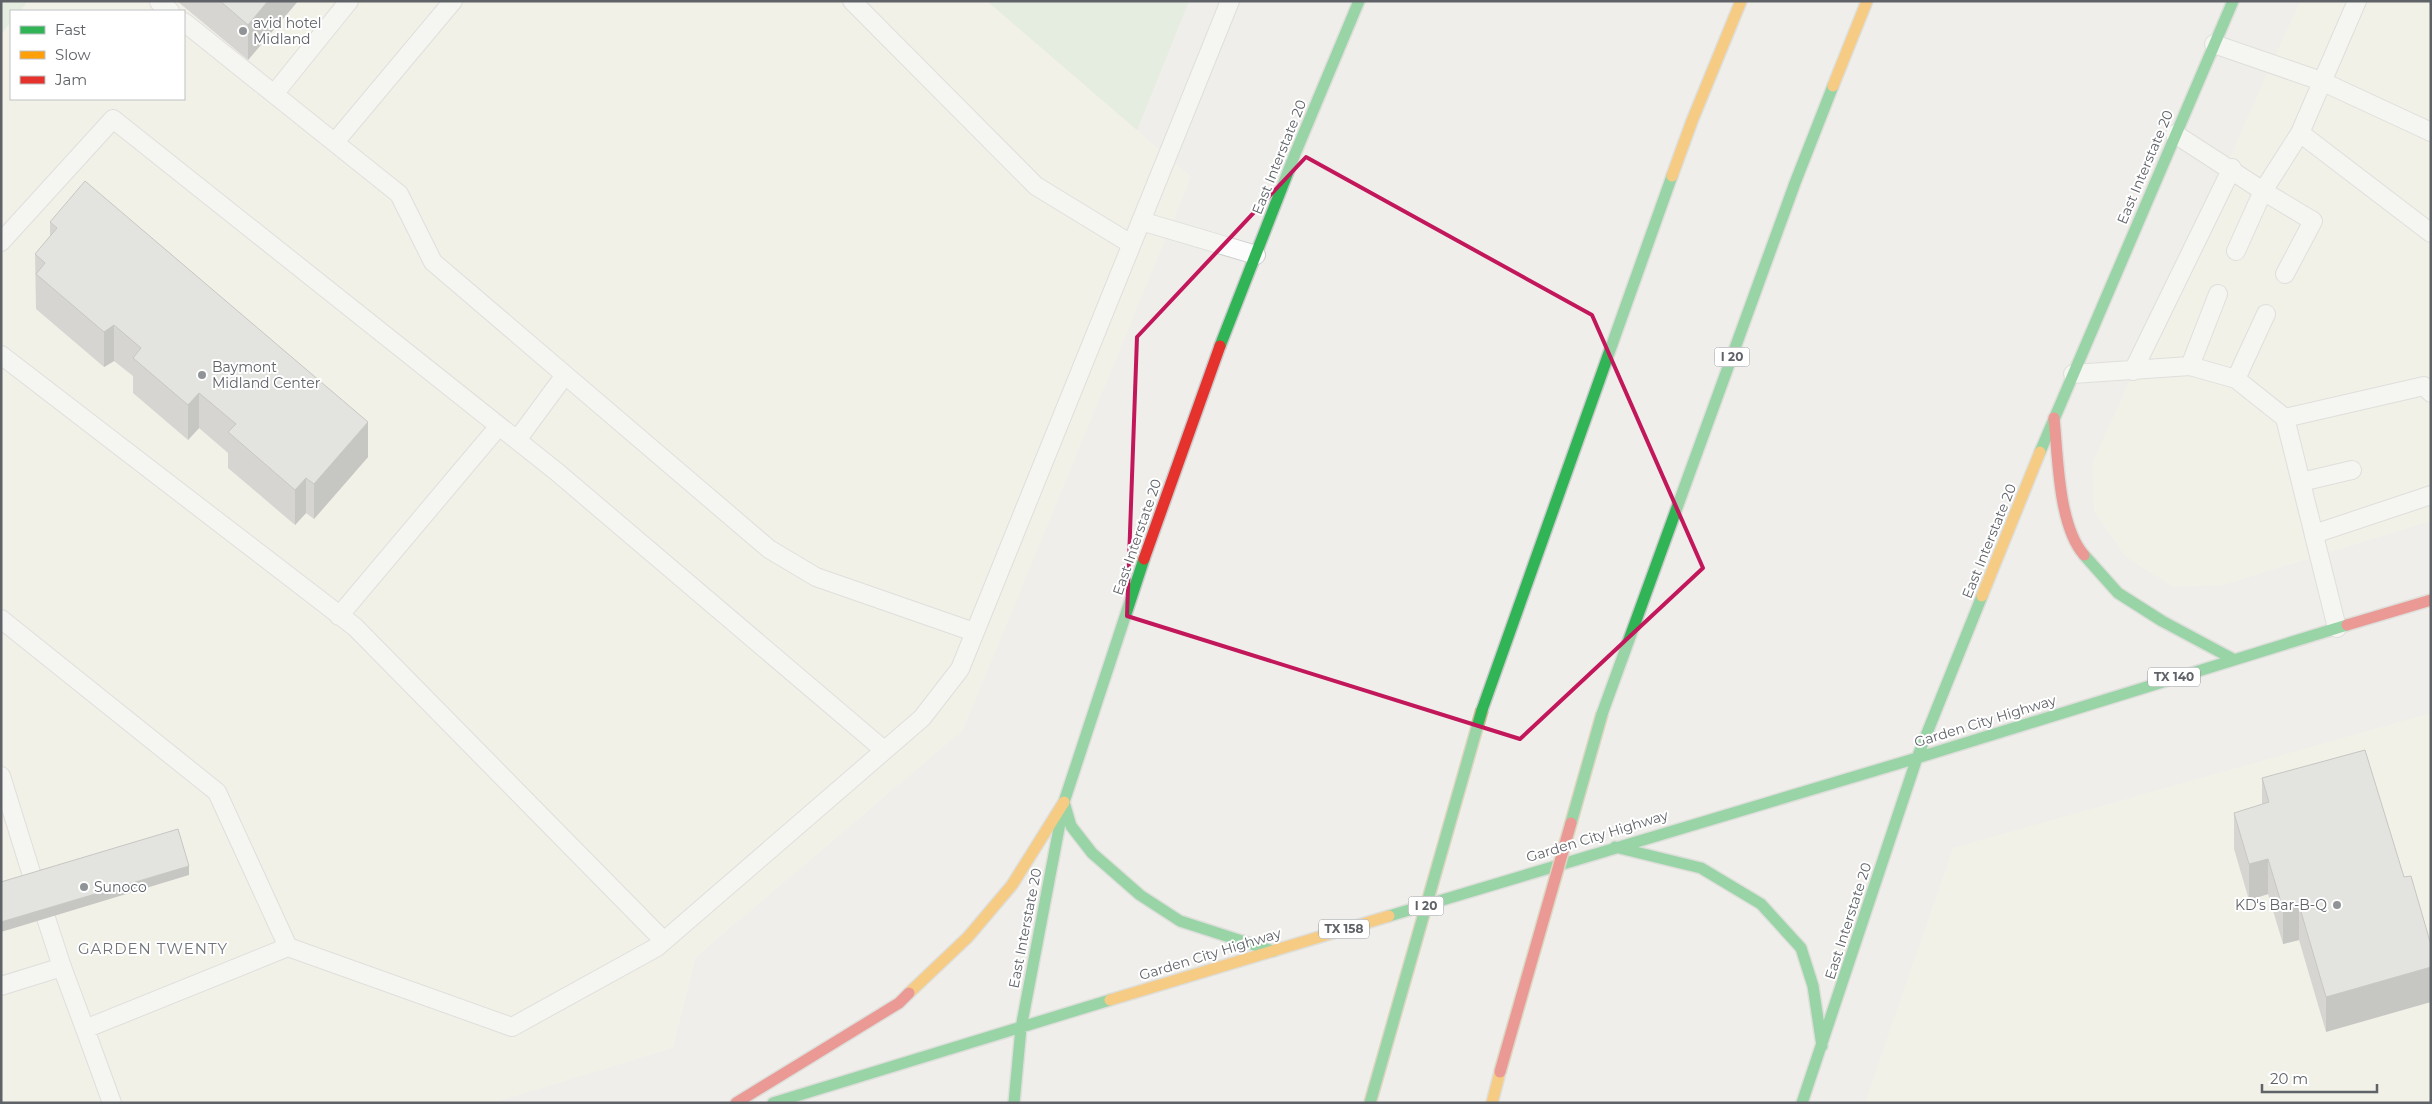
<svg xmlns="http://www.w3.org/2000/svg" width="2432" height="1104" font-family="Montserrat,sans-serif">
  <rect width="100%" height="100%" fill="#efeeea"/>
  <path fill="#f7f3e4" d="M28,1H987L1191,177L963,730L696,957L673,1048L492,1103H1V34L11,22V99H184V11H20Z
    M2300,1H2431V521L2223,585L2173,587L2125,556L2094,511L2093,462Z
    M2431,713V1103H1865L1953,848Z"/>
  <path fill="#d8ebd6" d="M1,1H28L20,11H11V22L1,34Z
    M987,1H1189L1137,130Z"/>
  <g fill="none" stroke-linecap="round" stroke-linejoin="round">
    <defs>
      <path id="lane" d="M852,1L1036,186L1131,244
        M159,2L170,11
        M184,22L399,194L433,262L769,549L816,577L974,632
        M2214,44L2321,81L2431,132
        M274,94L349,1
        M2300,133L2431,233
        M2175,134L2263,191L2236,251
        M335,142L453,1
        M1141,221L1256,255
        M1,242L113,119L557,472L884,750
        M2285,274L2313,221L2263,191L2300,133L2357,1
        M1,355L355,627L664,941
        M2190,366L2218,294
        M2133,371L2232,168
        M2073,374L2190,366L2236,379L2285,418L2337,628
        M2236,379L2266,314
        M2285,418L2424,386L2431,393
        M517,440L565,375
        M2301,482L2352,470
        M2314,534L2431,495
        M339,616L499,426
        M1,619L217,792L288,947
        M1,776L34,882
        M46,918L62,967
        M1,986L62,967L85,1029
        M112,1103L85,1029L288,947L512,1027L657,947L922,718L960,669L1230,1"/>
      <path id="fast" d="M1220,346L1295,154L1359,1
        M2040,452L2233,1
        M2084,555L2118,593L2162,621L2233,659
        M1482,710L1672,176
        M1602,714L1795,183L1833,86
        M1917,758L2347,625
        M1064,802L1071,826L1092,853L1140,895L1180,921L1273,951
        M1615,847L1701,868L1761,904L1801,948L1813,986L1822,1046
        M1389,916L1917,758
        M773,1103L1110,1000
        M1014,1103L1021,1028L1064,802L1144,559
        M1802,1103L1917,758L1982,596"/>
      <path id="slow" d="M1833,86L1867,1
        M1672,176L1692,121L1741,1
        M1982,596L2040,452
        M909,993L968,937L1012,885L1064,802
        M1110,1000L1389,916
        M1492,1103L1500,1072"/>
      <path id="jam" d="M2054,418C2058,456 2058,525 2084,555
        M1144,559L1220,346
        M2347,625L2431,600
        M736,1103L899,1003L909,993"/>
    </defs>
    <use href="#lane" stroke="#cbcccc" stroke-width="20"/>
    <use href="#fast" stroke="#cacacb" stroke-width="14"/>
    <use href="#slow" stroke="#cacacb" stroke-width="14"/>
    <use href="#jam" stroke="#cacacb" stroke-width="14"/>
    <use href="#lane" stroke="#fdfcfc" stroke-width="18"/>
    <use href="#fast" stroke="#30b455" stroke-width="11"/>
    <use href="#slow" stroke="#ff9f0a" stroke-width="11"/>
    <use href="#jam" stroke="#e5322d" stroke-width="11"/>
    <defs>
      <path id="fast-bridge" d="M1571,823L1602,714
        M1370,1103L1482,710"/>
      <path id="jam-bridge" d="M1500,1072L1571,823"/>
    </defs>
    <use href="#fast-bridge" stroke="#c8b996" stroke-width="14" stroke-linecap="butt"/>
    <use href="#jam-bridge" stroke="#c8b996" stroke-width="14" stroke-linecap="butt"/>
    <use href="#fast-bridge" stroke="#30b455" stroke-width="11"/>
    <use href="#jam-bridge" stroke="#e5322d" stroke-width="11"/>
  </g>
  <path fill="#b8b7b5" d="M177,1H298L248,60Z
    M50,222L368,457L314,519L306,513L295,525L228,468V453L199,428L188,440L133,393V376L114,361L104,367L36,309L35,254L50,236Z
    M2365,750L2326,1032L2299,940L2283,944L2268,894L2249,900L2234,849V813L2262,805V778Z"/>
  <path fill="#969594" d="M268,1H298L248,60V25Z
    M114,325V361L104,367V332Z
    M199,393V428L188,440V405Z
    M368,422V457L314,519V484Z
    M306,478V513L295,525V490Z
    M2268,859V894L2249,900V864Z
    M189,866V875L1,932V922Z
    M2299,905V940L2283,944V909Z
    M2431,967V1002L2326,1032V997Z"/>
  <path fill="#d6d5d3" stroke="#969594" d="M220,1H268L248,25Z
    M85,181L368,422L314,484L306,478L295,490L228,432L236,424L199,393L188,405L133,358L141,348L114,325L104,332L36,274L45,263L35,254L57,228L50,222Z
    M2365,750L2404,877L2411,876L2431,945V967L2326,997L2299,905L2283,909L2268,859L2249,864L2234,813L2269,802L2262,778Z
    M178,829L189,866L1,922V882Z"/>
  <path d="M0 0H2432V1104H0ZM1306,157L1592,315L1703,568L1520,739L1127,616L1137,337Z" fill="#efeeea" fill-opacity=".55" fill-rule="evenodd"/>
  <path fill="none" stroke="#c2185b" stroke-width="4" stroke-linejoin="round" d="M1306,157L1592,315L1703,568L1520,739L1127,616L1137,337Z"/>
  <g fill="#919496" stroke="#fff" stroke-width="2">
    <circle cx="243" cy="31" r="5"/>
    <circle cx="202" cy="375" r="5"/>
    <circle cx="84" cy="887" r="5"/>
    <circle cx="2337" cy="905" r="5"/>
  </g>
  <g text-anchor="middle" stroke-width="4" stroke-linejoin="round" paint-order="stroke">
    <g fill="#fff" stroke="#8f9295" stroke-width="1">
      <rect x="1714.5" y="347.5" width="35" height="19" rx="4"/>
      <rect x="2148" y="667.5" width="52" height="19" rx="4"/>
      <rect x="1408.5" y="896.5" width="35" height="19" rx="4"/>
      <rect x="1319" y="919.5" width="50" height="19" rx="4"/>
    </g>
    <g font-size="12" font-weight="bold" fill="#5f6368">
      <text x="1732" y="361">I 20</text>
      <text x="2174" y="681">TX 140</text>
      <text x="1426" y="910">I 20</text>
      <text x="1344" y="933">TX 158</text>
    </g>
    <g font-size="14" fill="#5f6368" stroke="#fff" text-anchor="start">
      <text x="253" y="28">avid hotel<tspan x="253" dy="16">Midland</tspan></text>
      <text x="212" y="372">Baymont<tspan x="212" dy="16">Midland Center</tspan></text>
      <text x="94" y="892">Sunoco</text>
      <text x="2327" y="910" text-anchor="end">KD's Bar-B-Q</text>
    </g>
    <g font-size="14" fill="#5f6368" stroke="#fff">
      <text transform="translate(1279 157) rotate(-68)" y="5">East Interstate 20</text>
      <text transform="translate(2145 167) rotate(-67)" y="5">East Interstate 20</text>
      <text transform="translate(1137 537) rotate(-71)" y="5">East Interstate 20</text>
      <text transform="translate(1989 541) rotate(-68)" y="5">East Interstate 20</text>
      <text transform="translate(1985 721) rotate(-17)" y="5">Garden City Highway</text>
      <text transform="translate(1597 836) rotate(-17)" y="5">Garden City Highway</text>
      <text transform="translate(1848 921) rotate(-72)" y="5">East Interstate 20</text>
      <text transform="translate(1025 928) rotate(-79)" y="5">East Interstate 20</text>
      <text transform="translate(1210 954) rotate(-17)" y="5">Garden City Highway</text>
    </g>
    <g font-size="15" letter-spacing="1" fill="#70757a" stroke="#fff">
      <text x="153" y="954">GARDEN TWENTY</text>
    </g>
  </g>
  <rect width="2432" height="1104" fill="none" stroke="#5f6368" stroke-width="5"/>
  <rect x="10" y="10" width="175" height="90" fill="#ffffff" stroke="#bfc1c3"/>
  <rect x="20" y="26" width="25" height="8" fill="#30b455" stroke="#bfc1c3"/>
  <text x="55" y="35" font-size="15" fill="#5f6368">Fast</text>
  <rect x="20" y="51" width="25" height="8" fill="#ff9f0a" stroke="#bfc1c3"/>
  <text x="55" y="60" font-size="15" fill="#5f6368">Slow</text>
  <rect x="20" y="76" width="25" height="8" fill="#e5322d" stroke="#bfc1c3"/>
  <text x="55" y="85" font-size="15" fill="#5f6368">Jam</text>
  <path d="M2262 1084v8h115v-8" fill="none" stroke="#5f6368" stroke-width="2.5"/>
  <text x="2270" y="1084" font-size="15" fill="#5f6368" stroke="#ffffff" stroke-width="4" paint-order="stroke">20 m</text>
</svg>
